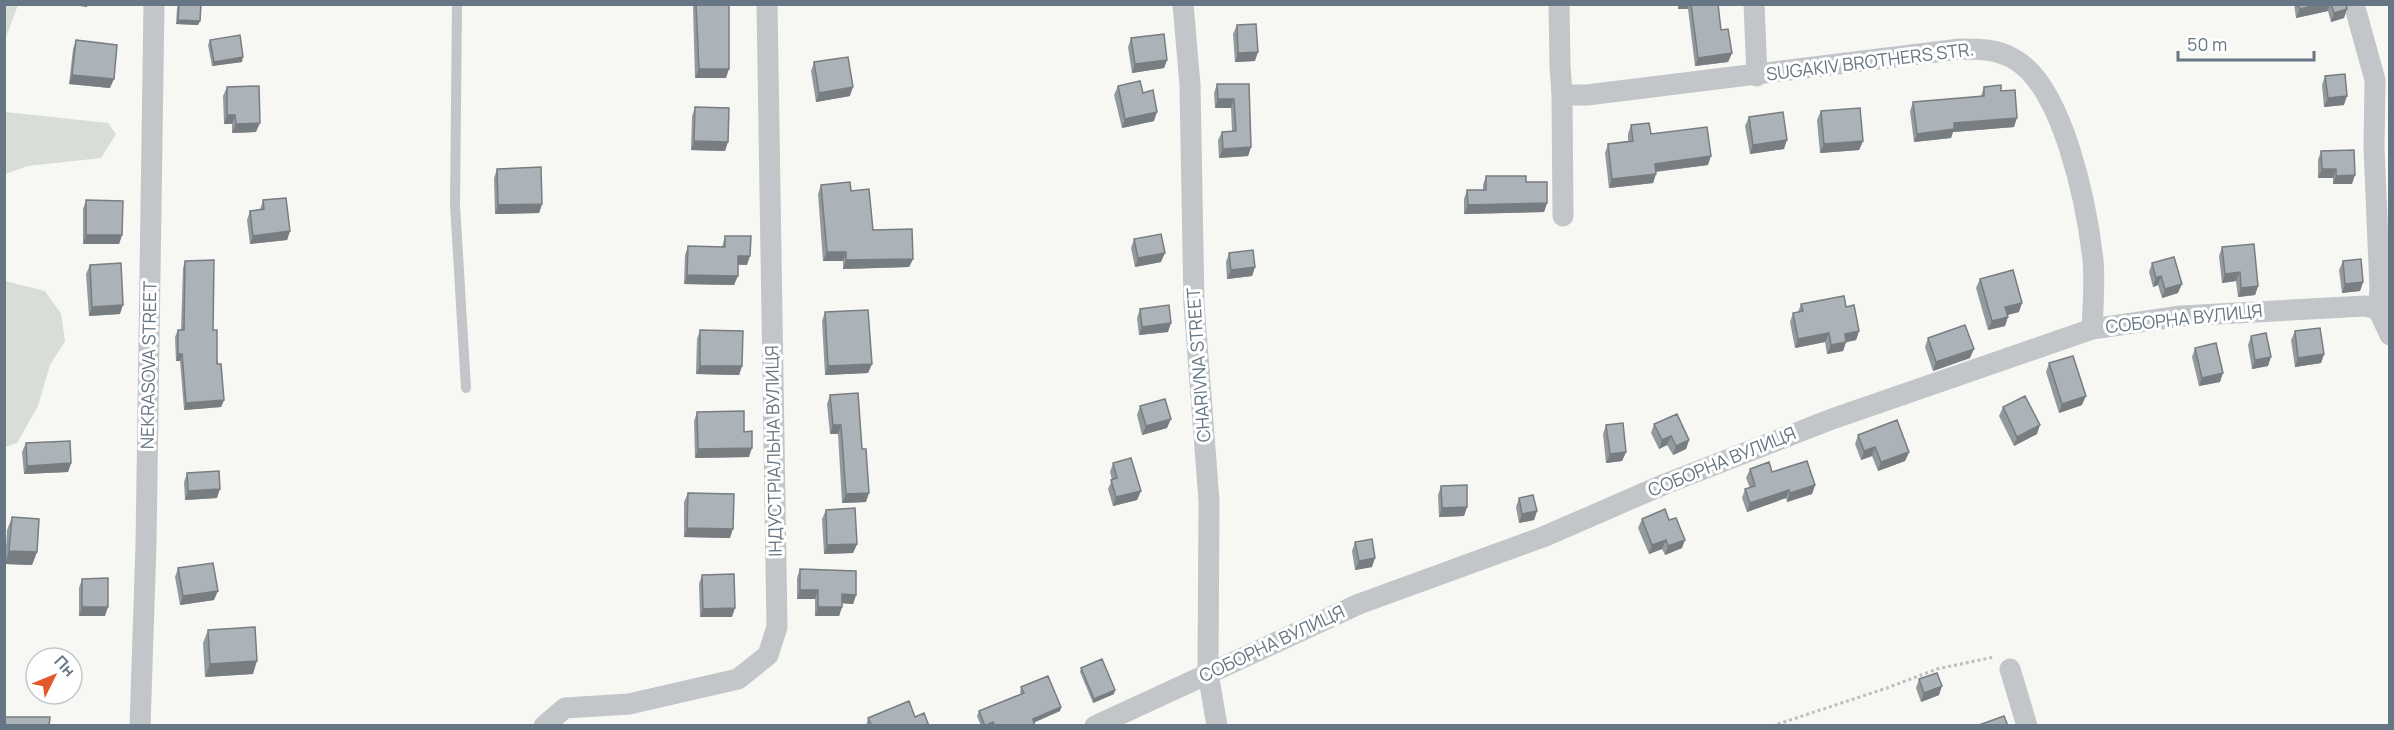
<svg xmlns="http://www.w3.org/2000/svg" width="2394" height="730" font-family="Manrope,sans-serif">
  <rect width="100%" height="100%" fill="#f7f7f4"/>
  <path fill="#d8ded5" d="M5,4L18,5L5,40L4,5Z
    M5,112L108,123L116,134L101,158L28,166L5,174Z
    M5,281L45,291L61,314L65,341L50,365L38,406L17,443L5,447Z"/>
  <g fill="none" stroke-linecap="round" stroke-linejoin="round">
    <path stroke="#bcbec0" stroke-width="3" stroke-dasharray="3 3" stroke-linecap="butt" d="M1772,726L1887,688L1937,669L1994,657"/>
    <path stroke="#c2c6c9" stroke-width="10" d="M457,4L455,205L466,388"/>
    <path stroke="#c2c6c9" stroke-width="21" d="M1183,4L1190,85L1194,304L1209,501L1208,673L1217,726
      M1559,4L1560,65L1562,95L1563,216
      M1754,4L1757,76
      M2354,4L2375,80L2374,148L2380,289L2378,309L2390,335
      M1562,95H1587L1960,49C1980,49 1997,49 2014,59C2064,87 2087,207 2093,260C2095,283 2093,306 2092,329
      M2010,669L2027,726
      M140,726L146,544L154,4
      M544,726L565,708L629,704L738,679L768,655L777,627L767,4
      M1095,726L1359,604L1543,537L1665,484L1832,419L2092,329L2181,316L2365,306L2378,309"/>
  </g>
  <path fill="#939a9e" d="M178,4L200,21L198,25L176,24L177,8Z
    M694,4H729L726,78H695L693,7Z
    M1678,4H1718L1721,30L1732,53L1728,62L1695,66L1688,9H1678Z
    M2294,4H2346L2344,18L2331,22L2328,11L2296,18Z
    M1237,25L1255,61L1235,62L1233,34Z
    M1131,38L1167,60L1164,68L1132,73L1128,47Z
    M76,40L110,88L69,84L73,49Z
    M210,40L242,62L212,66L208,45Z
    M814,62L850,96L816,102L811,71Z
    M2325,76L2344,105L2324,107L2322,85Z
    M1217,84H1249L1251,147L1248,156L1219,158L1218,140L1222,132L1232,131L1231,108H1215L1214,93Z
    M1118,86L1143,93L1154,121L1122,128L1114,95Z
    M227,87L256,132L232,133V124H224L223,96Z
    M1984,87L2001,91L2014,127L1953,132L1951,138L1914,142L1910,111L1913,102L1981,96Z
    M695,107L725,151L691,150L692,116Z
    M1821,111L1863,141L1859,150L1820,153L1817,120Z
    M1749,117L1784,149L1750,154L1745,126Z
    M1631,125L1651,134L1708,165L1656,172L1653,183L1609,188L1605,153L1608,144L1628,141V134Z
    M2321,151L2352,184H2333V178H2318V160Z
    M497,169L542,204L539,213L495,214L494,178Z
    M1486,176L1526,182L1547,203L1544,212L1464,214V199L1467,190H1483V185Z
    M821,185L851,191L873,230L913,259L909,267L843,269V261H823L818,194Z
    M86,200L122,235L119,244H83V209Z
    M263,200L290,231L287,240L250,244L247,220L250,211L260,210Z
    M725,236L747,265H738L734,285L684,284L685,255L688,246L722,247Z
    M1134,239L1161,262L1135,267L1131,248Z
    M2222,247L2258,286L2255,295L2238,297L2236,281L2222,283L2219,256Z
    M1229,253L1255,267L1252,276L1227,279L1226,262Z
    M185,261L213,330L224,400L221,407L184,410L180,361H176L175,337L178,330H181L183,268Z
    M2343,261L2363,282L2360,291L2342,293L2339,270Z
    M2152,263L2178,293L2162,298L2158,285L2153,287L2149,272Z
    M90,265L120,314L89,316L86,274Z
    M1980,279L2019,312L2008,315L2005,326L1988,330L1976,288Z
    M1801,304L1846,307L1859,331L1856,340L1846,342L1843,351L1827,354L1825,342L1795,348L1790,322L1793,313L1798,312Z
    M1140,309L1168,332L1139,335L1137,318Z
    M825,312L872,364L868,373L825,375L822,321Z
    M700,330L742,366L739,375L696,374L697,339Z
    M2295,331L2324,354L2321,363L2295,367L2291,340Z
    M2251,336L2268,366L2252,369L2248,345Z
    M1928,338L1970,358L1933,371L1925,347Z
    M2195,348L2220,382L2199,386L2192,357Z
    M2049,363L2082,405L2059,413L2046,372Z
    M830,395L866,502L842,503L838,434H830L827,404Z
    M1140,406L1167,428L1142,435L1137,415Z
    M2003,407L2037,434L2014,446L1999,416Z
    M697,412L749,457L695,458L694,421Z
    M1654,424L1689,440L1686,449L1673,455L1667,445L1659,449L1651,433Z
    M1606,425L1626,452L1622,461L1606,463L1603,434Z
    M1858,435L1909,452L1905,461L1878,471L1872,456L1861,460L1855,444Z
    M26,443L71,463L68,472L24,474L22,452Z
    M1113,463L1141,491L1137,500L1113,506L1108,489L1112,480L1110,472Z
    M1750,469L1772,472L1815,485L1812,494L1787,502L1786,498L1747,512L1742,498L1745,489L1750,488L1746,478Z
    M187,473L217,498L185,500L184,482Z
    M1441,486L1467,507L1464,516L1439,517L1438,495Z
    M688,493L730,538L684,537V502Z
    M1519,498L1537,511L1534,520L1519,523L1516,507Z
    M826,510L857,544L853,553L824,554L822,519Z
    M12,517L37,552L32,565L5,564L7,530Z
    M1642,519L1682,548L1665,555L1662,549L1649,554L1638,528Z
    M1355,542L1372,567L1355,570L1352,551Z
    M178,568L214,600L180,605L175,577Z
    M800,569L856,595L853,604L842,603V607L839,616H815V599H797V578Z
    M702,575L732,617H700L699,584Z
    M82,579L105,616H79V588Z
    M208,630L253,674L205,677L203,643Z
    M1081,668L1114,694L1093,703L1080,672Z
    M1919,679L1939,695L1921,702L1916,688Z
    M1021,687L1061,707L1060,711L1034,722L1035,726H981L977,716L979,711L1021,694L1020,692Z
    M915,717L929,726H866L868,718Z"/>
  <path fill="#787d81" d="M64,4H88L87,7Z
    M1680,4H1689L1688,9H1678Z
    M2320,4H2330L2328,11L2296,18L2300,9Z
    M2347,9L2344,18L2331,22L2334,13Z
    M178,20L200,21L198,25L176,24Z
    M1258,52L1255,61L1235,62L1238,53Z
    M1732,53L1728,62L1695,66L1698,58Z
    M243,57L242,62L212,66L214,62Z
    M1167,60L1164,68L1132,73L1135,64Z
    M699,69H729L726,78H695Z
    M72,75L114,79L110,88L69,84Z
    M853,87L850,96L816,102L819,93Z
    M2347,96L2344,105L2324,107L2328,98Z
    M1218,99H1234L1231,108H1215Z
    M1157,112L1154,121L1122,128L1125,119Z
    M227,115H235L232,124H224Z
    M2017,118L2014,127L1953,132L1951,138L1914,142L1917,134L1954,123Z
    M260,123L256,132L232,133L236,124Z
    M1787,140L1784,149L1750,154L1753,145Z
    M694,141L728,142L725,151L691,150Z
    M1863,141L1859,150L1820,153L1824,144Z
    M1251,147L1248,156L1219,158L1223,149Z
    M1711,156L1708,165L1651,172L1655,164Z
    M2322,169H2336L2333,178H2318Z
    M1656,174L1653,183L1609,188L1612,179Z
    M2355,175L2352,184H2333L2336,176Z
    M1547,203L1544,212L1464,214L1468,205Z
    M542,204L539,213L495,214L498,205Z
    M290,231L287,240L250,244L253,236Z
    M86,235H122L119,244H83Z
    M827,252H846L843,261H823Z
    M1165,253L1161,262L1135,267L1138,258Z
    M738,256H750L747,265L735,264Z
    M913,259L909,267L843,269L846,260Z
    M1255,267L1252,276L1227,279L1231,270Z
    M2240,272L2236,281L2222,283L2225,274Z
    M687,275L738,276L734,285L684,284Z
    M2161,276L2158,285L2153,287L2156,278Z
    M2363,282L2360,291L2342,293L2345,284Z
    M2182,284L2178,293L2162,298L2165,289Z
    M2258,286L2255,295L2238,297L2241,288Z
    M2022,303L2019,312L2002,316L2005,307Z
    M123,305L120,314L89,316L92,307Z
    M2008,317L2005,326L1988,330L1992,321Z
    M1171,323L1168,332L1139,335L1142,327Z
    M1859,331L1856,340L1842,343L1845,334Z
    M1829,333L1825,342L1795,348L1798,339Z
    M1846,342L1843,351L1827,354L1831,345Z
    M1974,349L1970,358L1933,371L1936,362Z
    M178,354H182L180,361H176Z
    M2324,354L2321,363L2295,367L2298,358Z
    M2271,357L2268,366L2252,369L2255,360Z
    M872,364L868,373L825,375L828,366Z
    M700,366H742L739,375L696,374Z
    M2223,373L2220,382L2199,386L2202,378Z
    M2086,396L2082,405L2059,413L2062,404Z
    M224,400L221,407L184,410L186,403Z
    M1171,419L1167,428L1142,435L1146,426Z
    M833,425H841L838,434H830Z
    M2040,425L2037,434L2014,446L2017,437Z
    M1671,436L1667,445L1659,449L1662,440Z
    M1689,440L1686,449L1673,455L1676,446Z
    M1875,447L1872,456L1861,460L1864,451Z
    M752,448L749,457L695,458L698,449Z
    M1626,452L1622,461L1606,463L1610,454Z
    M1909,452L1905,461L1878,471L1881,462Z
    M71,463L68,472L24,474L27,466Z
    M1815,485L1812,494L1787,502L1790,493Z
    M220,489L217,498L185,500L188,491Z
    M1789,490L1786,498L1747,512L1750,503Z
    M1141,491L1137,500L1113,506L1116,497Z
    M869,493L866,502L842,503L846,494Z
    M1467,507L1464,516L1439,517L1442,508Z
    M1537,511L1534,520L1519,523L1522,514Z
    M687,528L733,529L730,538L684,537Z
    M1666,540L1662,549L1649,554L1652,545Z
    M1685,540L1682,548L1665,555L1668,546Z
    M857,544L853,553L824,554L827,545Z
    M9,551L37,552L32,565L5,564Z
    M1375,558L1372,567L1355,570L1359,561Z
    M800,590H818L815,599H797Z
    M218,591L214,600L180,605L183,596Z
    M842,594L856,595L853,604L839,603Z
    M82,607H108L105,616H79Z
    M818,607H842L839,616H815Z
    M735,608L732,617H700L703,609Z
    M257,661L253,674L205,677L210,664Z
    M1942,686L1939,695L1921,702L1924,693Z
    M1115,690L1114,694L1093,703L1094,699Z
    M1061,707L1060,711L1031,724L1033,719Z"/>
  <path fill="#abb3b8" stroke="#787d81" stroke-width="1.5" d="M179,4H201L200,21L178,20Z
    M696,4H729V69H699Z
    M1691,4H1718L1721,30L1728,29L1732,53L1698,58Z
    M2298,4H2320L2300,9Z
    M2331,4H2346L2347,9L2334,13Z
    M1256,24L1258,52L1238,53L1237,25Z
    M1164,34L1167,60L1135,64L1131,38Z
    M240,35L243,57L214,62L210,40Z
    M76,40L117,45L114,79L72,75Z
    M848,57L853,87L819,93L814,62Z
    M2345,74L2347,96L2328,98L2325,76Z
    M1140,81L1143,93L1153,90L1157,112L1125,119L1118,86Z
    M1217,84H1249L1251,147L1223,149L1222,132L1236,131L1234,99H1218Z
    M2001,85V91L2015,90L2017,118L1954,123V129L1917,134L1913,102L1984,96V87Z
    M259,86L260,123L236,124L235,115H227V87Z
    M695,107L729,108L728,142L694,141Z
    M1860,108L1863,141L1824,144L1821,111Z
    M1783,112L1787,140L1753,145L1749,117Z
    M1649,123L1651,134L1707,127L1711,156L1655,164L1656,174L1612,179L1608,144L1633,141L1631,125Z
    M2354,150L2355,175L2336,176V169H2322L2321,151Z
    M541,167L542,204L498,205L497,169Z
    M1486,176H1526V182H1547V203L1468,205L1467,190H1486Z
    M850,182L851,191L869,189L873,230L912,229L913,259L846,260V252H827L821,185Z
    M286,198L290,231L253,236L250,211L264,209L263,200Z
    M86,200L123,201L122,235H86Z
    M1161,234L1165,253L1138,258L1134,239Z
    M725,236H751L750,256H738V276L687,275L688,246L725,247Z
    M2254,244L2258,286L2241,288L2240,272L2225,274L2222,247Z
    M1253,250L1255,267L1231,270L1229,253Z
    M2174,257L2182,284L2165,289L2161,276L2156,278L2152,263Z
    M2361,259L2363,282L2345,284L2343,261Z
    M214,260L213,330H217V364H221L224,400L186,403L182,354H178V330H184L185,261Z
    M121,263L123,305L92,307L90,265Z
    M2013,270L2022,303L2005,307L2008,317L1992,321L1980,279Z
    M1844,296L1846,307L1854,305L1859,331L1845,334L1846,342L1831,345L1829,333L1798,339L1793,313L1803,311L1801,304Z
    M1169,305L1171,323L1142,327L1140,309Z
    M868,310L872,364L828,366L825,312Z
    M1965,325L1974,349L1936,362L1928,338Z
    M2320,328L2324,354L2298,358L2295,331Z
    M700,330L743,331L742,366H700Z
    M2266,333L2271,357L2255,360L2251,336Z
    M2216,343L2223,373L2202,378L2195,348Z
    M2073,356L2086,396L2062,404L2049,363Z
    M858,393L862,449H866L869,493L846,494L841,425H833L830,395Z
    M2025,396L2040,425L2017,437L2003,407Z
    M1165,399L1171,419L1146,426L1140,406Z
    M744,411V432L752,431V448L698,449L697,412Z
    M1677,414L1689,440L1676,446L1671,436L1662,440L1654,424Z
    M1897,420L1909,452L1881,462L1875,447L1864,451L1858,435Z
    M1623,423L1626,452L1610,454L1606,425Z
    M70,441L71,463L27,466L26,443Z
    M1131,458L1141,491L1116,497L1111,480L1117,478L1113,463Z
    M1807,461L1815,485L1790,493L1789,490L1750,503L1745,489L1755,486L1750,469L1769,462L1772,472Z
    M219,471L220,489L188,491L187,473Z
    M1467,485V507L1442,508L1441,486Z
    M688,493L734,494L733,529L687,528Z
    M1533,495L1537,511L1522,514L1519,498Z
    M855,508L857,544L827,545L826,510Z
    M1665,509L1669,520L1676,518L1685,540L1668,546L1666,540L1652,545L1642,519Z
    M12,517L39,519L37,552L9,551Z
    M1372,539L1375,558L1359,561L1355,542Z
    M213,563L218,591L183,596L178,568Z
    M800,569L856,571V595L842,594V607H818V590H800Z
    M734,574L735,608L703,609L702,575Z
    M108,578V607H82V579Z
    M255,627L257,661L210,664L208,630Z
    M1102,659L1115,690L1094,699L1081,668Z
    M1937,673L1942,686L1924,693L1919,679Z
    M1048,676L1061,707L1033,719L1035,726H1020L1019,725L1017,726H995L993,722L985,726L979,711L1024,693L1021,687Z
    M909,701L915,717L924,713L929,726H872L868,718Z
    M2004,716L2008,726L1979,725Z
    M4,717H50L49,726H4Z"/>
  <g text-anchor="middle" stroke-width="6" stroke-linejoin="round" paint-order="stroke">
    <g font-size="18" fill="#667684" stroke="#fff">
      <text transform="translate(1870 62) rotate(-7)" y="6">SUGAKIV BROTHERS STR.</text>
      <text transform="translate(2184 319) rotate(-6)" y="6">СОБОРНА ВУЛИЦЯ</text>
      <text transform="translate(149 365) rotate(-89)" y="6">NEKRASOVA STREET</text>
      <text transform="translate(1199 365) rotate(-94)" y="6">CHARIVNA STREET</text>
      <text transform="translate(774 451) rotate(-91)" y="6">ІНДУСТРІАЛЬНА ВУЛИЦЯ</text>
      <text transform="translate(1722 462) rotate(-22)" y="6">СОБОРНА ВУЛИЦЯ</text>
      <text transform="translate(1272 644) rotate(-25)" y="6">СОБОРНА ВУЛИЦЯ</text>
    </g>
  </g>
  <rect width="2394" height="730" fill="none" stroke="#667684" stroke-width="12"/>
  <g transform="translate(54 676) rotate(47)"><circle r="28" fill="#ffffff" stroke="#c2c8ce" stroke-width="1.5"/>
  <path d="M0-4.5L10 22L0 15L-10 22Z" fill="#e15829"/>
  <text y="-9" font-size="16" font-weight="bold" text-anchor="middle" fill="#667684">Пн</text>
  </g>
  <path d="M2178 51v9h136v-9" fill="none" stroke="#667684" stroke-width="3"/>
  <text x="2187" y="51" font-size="18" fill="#667684" stroke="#ffffff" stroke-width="4.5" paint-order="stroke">50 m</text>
</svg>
